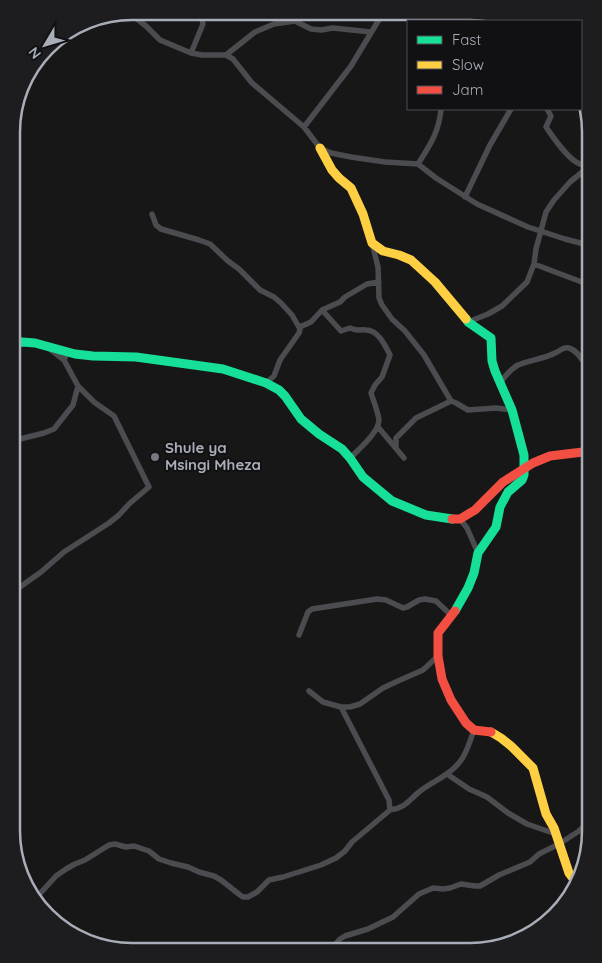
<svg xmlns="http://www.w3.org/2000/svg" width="602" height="963" font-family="Quicksand,sans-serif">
  <rect width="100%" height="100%" fill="#171717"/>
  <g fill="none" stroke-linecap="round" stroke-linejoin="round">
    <path stroke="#4b4c50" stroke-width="5.5" d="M128,12L146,26L160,40L191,53L202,55H226L233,59L252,83L304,127L320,148L331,153L351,157L385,162L418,164L436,178L477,204L528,227L565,239L584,244H591
      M191,53L203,24L201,15L203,12
      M226,55L255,32L274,24L295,21L311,29L321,30L333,28L371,32
      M547,109L551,116L546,127C553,137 570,163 583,165C585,166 588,165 591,164
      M304,127L351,66L383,13
      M418,164C430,145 439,132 441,109
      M465,197L490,145L511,109
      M152,214L156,225L161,229L199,240L210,244L228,261L239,269L260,290L274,297L281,303L292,315L300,329L299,333L280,360L274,376L266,383
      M372,243L378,267L379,298L382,305L392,319L405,331L424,355L451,401
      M534,264L587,284
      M322,310L341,331L350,328C360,332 357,329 366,330C378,330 385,345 390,355L382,377L375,385L371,393C374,402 378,412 379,420C379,432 359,449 350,458
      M468,322L488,314L502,306L527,282L534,264L536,249L546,212L554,200L570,182L591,165
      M299,326H302L311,322L322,310L340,302L345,297L367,284L379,282
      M50,349L64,360
      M501,382C505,376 511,369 518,365C529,360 544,359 555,353C560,351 564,346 569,348C579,351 584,364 591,371
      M378,427L404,458
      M12,441L44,433L54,429L73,405L78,386L64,360L67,353L70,352
      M396,448V438L416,418L451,401L456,403L468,410L496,408L512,410
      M460,519L467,528L478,553
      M12,593L20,587L41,572L64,552L109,523L119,515L129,504L149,487L114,416L94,402L78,386
      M299,635L308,612L312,609L377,599L386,600L403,608L407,607L419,600L425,599L436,601L452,616
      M309,691L323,702L341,707H350L360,704L383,688L398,681L423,670L438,656
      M341,707L389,800L390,810
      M447,774L469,789L487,797L508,813L527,824L556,834
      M36,898L56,876L66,869L75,864L85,860L109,845L115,844L126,847L134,846L149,851L159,859L171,863L188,867L199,872L214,876L221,880L240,895L243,897H248L257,892L269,880L283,877L321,865L336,858L345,851L352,842L390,810C405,808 408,801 419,792C427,785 437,781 445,775C464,763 467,750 474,730
      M329,951L340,939L345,936L368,929L393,917L419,894L433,888L443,889L450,888L461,884L475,886H480L499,875L530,862L539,854L559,844L579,831L590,820"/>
    <path stroke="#16e098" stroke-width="9" d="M12,344L22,342L35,343L75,354L93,356L136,357L223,369L266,383L279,390L285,396L301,419L319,434L342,449L350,458L363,477L392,501L426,515L452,519
      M455,611L468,588L474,573L478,553L496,527L500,507L508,492L522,480L524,475V455L512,410L495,371L492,361L491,338L468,322L466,319"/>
    <path stroke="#ffcf43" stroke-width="9" d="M320,148L332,170L339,178L351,188L363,214L372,243L383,251L399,255L411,260L435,282L466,319
      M491,732L501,738L511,746L533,768L546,814L554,828L569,873L575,881"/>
    <path stroke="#f24e42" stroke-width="9" d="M452,519H460L475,510L503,482L533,463L550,456L591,451
      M455,611L438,633V656L442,679L451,700L466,723L474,730L491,732"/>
  </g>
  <circle fill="#757880" stroke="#111113" stroke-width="2" cx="155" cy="457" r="5"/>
  <g text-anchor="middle" stroke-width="4" stroke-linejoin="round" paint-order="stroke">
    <g font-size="15" font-weight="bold" fill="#a8adb8" stroke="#111113" text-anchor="start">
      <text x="165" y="453">Shule ya<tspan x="165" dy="17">Msingi Mheza</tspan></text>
    </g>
  </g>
  <path d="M0 0H602V963H0ZM132 20H470A112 112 0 0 1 582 132V831A112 112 0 0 1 470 943H132A112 112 0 0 1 20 831V132A112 112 0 0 1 132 20Z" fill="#1d1d20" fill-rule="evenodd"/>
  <path fill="none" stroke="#a8adb8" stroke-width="2.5" d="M132 20H470A112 112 0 0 1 582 132V831A112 112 0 0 1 470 943H132A112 112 0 0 1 20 831V132A112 112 0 0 1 132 20Z"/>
  <rect x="407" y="20" width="175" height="90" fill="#111113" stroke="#4d4f55"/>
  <rect x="417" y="36" width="25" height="8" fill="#16e098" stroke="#4d4f55"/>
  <text x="452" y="45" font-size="15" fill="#a8adb8">Fast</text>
  <rect x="417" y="61" width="25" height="8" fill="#ffcf43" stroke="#4d4f55"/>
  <text x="452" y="70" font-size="15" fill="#a8adb8">Slow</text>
  <rect x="417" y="86" width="25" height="8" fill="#f24e42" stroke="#4d4f55"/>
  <text x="452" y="95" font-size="15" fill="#a8adb8">Jam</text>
  <g transform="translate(45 45) rotate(232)" stroke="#111113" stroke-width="4" paint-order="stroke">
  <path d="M0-4L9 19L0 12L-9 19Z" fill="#a8adb8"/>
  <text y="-8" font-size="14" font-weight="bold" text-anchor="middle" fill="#a8adb8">N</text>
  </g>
</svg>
